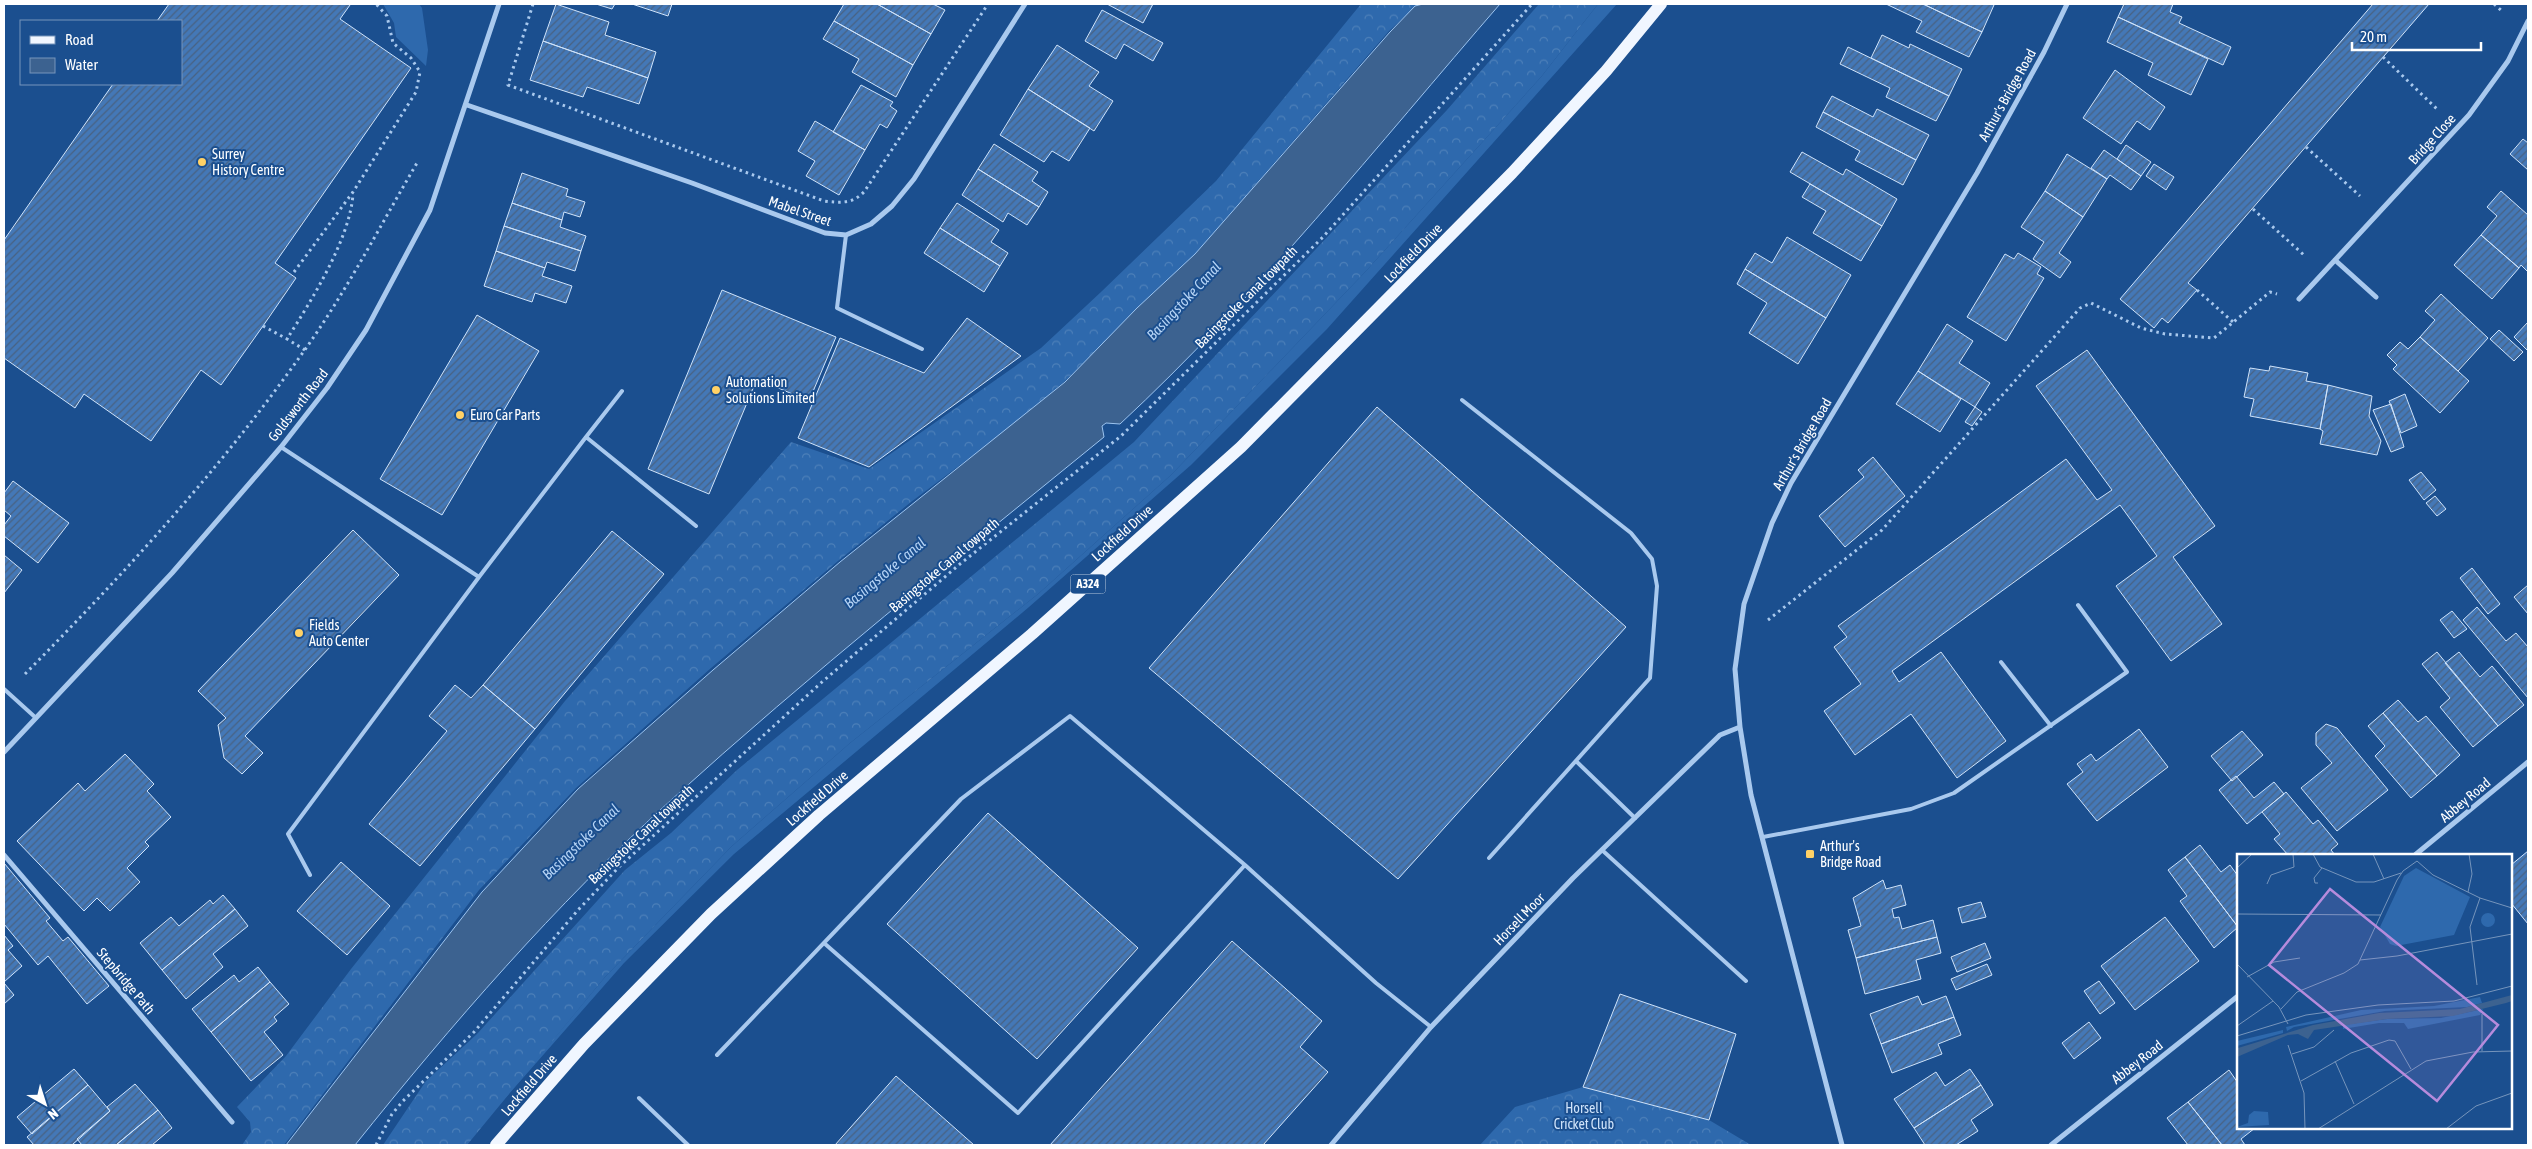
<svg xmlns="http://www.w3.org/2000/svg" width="2532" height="1149" font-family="'Asap Condensed',sans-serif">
  <defs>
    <pattern id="forest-crowns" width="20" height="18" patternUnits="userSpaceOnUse" patternTransform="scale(1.25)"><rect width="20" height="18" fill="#2e69ad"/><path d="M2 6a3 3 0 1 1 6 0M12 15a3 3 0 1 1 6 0" fill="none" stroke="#4d80b9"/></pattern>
    <pattern id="building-hatch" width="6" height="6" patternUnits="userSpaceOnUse" patternTransform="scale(1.25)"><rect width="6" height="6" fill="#4478b7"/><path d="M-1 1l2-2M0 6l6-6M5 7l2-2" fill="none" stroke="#486282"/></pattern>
  </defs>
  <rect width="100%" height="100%" fill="#1b4f8f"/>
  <path fill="#2e69ad" d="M383,4H419L422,8L428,50L426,66L396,37L394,23Z
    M1598,4H1617L1327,329L1191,465L1029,607L734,854L624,963L494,1111L605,977L732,846L850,743L1038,594L1171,475L1366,271L1541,77Z"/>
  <path fill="url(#forest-crowns)" d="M1361,4H1418L1389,31L1195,254L1065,381L1008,429L911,502L838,561L711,668L576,788L479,890L284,1145H242L251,1132L250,1122L237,1107L286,1056L351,969L565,701L791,442L869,469L1041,348L1101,292L1216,181Z
    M1539,4H1598L1541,77L1366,271L1171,475L1038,594L850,743L732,846L605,977L467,1145H383L426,1081L477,1034L625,870L671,833L737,770L1134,442L1447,110Z
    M1583,1087L1709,1120L1751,1145H1480L1515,1107Z"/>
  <path fill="#3c6290" stroke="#9cc4f0" d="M1423,4H1500C1377,146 1258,296 1120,424L1106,423L1102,426L1104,437C958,556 810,674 670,801C555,905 452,1024 355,1145H286L482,892L578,789L713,670L840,562L1065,382L1137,308L1195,254L1390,32L1415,6Z"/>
  <path fill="url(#building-hatch)" stroke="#cfe3fa" d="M169,4H348L350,5L340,19L411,68L275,263L296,278L263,326L221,385L201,370L151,441L84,394L75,408L4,358V240L113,84H181V21H157Z
    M556,4L609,22L605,35L656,52L648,78L543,41Z
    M596,4H615L612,9Z
    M632,4H672L668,16Z
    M844,4H877L931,34L913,65L834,21Z
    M877,4H933L945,10L931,34Z
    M1107,4H1153L1143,23Z
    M1886,4H1923L1982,32L1969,57L1916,32L1922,21Z
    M1923,4H1992L1994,5L1982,32Z
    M2124,4H2173L2170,12L2182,17L2179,23L2231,47L2223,65L2118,17Z
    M2373,4H2429L2188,283L2197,290L2168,323L2162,318L2154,328L2120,299Z
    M1102,10L1163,43L1153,61L1124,44L1116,59L1085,41Z
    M2118,17L2208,59L2191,95L2148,75L2153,63L2107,42Z
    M834,21L913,65L896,97L852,72L859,59L823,39Z
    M1882,35L1909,48L1910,44L1962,69L1949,96L1871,58Z
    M543,41L648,78L639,104L587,87L583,97L530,80Z
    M1057,45L1099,72L1089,86L1113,101L1094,131L1028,89Z
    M1848,47L1949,96L1936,121L1886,97L1890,88L1840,64Z
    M2115,70L2165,107L2150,130L2137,121L2121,144L2083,118Z
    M861,85L893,102L890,106L897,111L887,128L880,124L865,150L833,132Z
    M1028,89L1090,128L1069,161L1052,151L1044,162L1000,135Z
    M1832,96L1873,117L1877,109L1929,135L1916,160L1823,112Z
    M1823,112L1916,160L1903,185L1855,160L1860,151L1816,127Z
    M815,121L865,150L839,195L806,176L815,161L798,151Z
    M2523,139L2528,143V170L2510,154Z
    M994,144L1038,172L1032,181L1048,192L1039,207L978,169Z
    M2126,145L2151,162L2141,176L2117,159Z
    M2104,150L2141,176L2131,190L2110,175L2107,179L2091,168Z
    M1802,152L1843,175L1846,169L1897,199L1882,226L1790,172Z
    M2067,154L2107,179L2083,217L2045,191Z
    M2154,164L2174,177L2166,190L2146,176Z
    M978,169L1039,207L1027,225L1008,213L1003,222L962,195Z
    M522,173L568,189L566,196L585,202L580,217L564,212L562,220L512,203Z
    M1810,184L1882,226L1861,261L1813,233L1826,211L1802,197Z
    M2045,191L2083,217L2059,253L2071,262L2060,278L2033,259L2044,242L2021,227Z
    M2501,191L2528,215V272L2521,265L2519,268L2481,235L2497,216L2487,207Z
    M512,203L562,220L560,227L586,236L581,251L504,226Z
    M957,203L999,230L991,242L1008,253L1000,266L940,228Z
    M504,226L581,251L575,271L547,262L545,268L496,251Z
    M940,228L1000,266L984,292L924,253Z
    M2481,235L2519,268L2492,299L2454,265Z
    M1787,237L1851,275L1826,318L1745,269L1755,253L1772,263Z
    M496,251L545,268L542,276L572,286L566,303L535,293L532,302L484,286Z
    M2018,253L2041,267L2037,274L2044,278L2006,341L1967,317L2005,254L2014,259Z
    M1745,269L1826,318L1798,364L1749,333L1767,303L1737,284Z
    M722,290L836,337L809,401L757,379L709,494L648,469Z
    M2441,294L2488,338L2458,371L2420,337L2435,320L2425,311Z
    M477,315L539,351L442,515L380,479Z
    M967,318L1021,356L869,467L798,438L840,338L924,373Z
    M2528,322V351L2514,337Z
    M1947,324L1973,341L1959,363L1990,383L1975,407L1918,371Z
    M2499,330L2523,352L2514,361L2490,339Z
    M2420,337L2469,381L2440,413L2393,369L2397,365L2387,355L2400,342L2408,349Z
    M2087,350L2215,526L2173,557L2222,624L2171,661L2116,586L2157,556L2120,505L1892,671L1899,682L1941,652L2006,741L1957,778L1911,714L1855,755L1824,711L1861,684L1834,647L1847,637L1838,626L2066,459L2097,500L2112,490L2036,386Z
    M2270,366L2308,373L2306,381L2328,385L2320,429L2250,416L2254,399L2244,397L2250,368L2269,371Z
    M1918,371L1961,399L1940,432L1896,404Z
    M2328,385L2372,396L2369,416L2381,441L2377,455L2320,444L2323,431L2320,429Z
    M2405,394L2417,426L2401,433L2389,401Z
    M2391,404L2404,447L2391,452L2373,410Z
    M1377,407L1626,627L1398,879L1149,668Z
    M1975,407L1982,412L1972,426L1965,422Z
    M1873,457L1905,496L1845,547L1819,516L1864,477L1858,470Z
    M2421,472L2436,490L2424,500L2409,480Z
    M13,481L69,523L38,563L4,536V525L11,516L4,510V493Z
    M2435,496L2446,509L2437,516L2426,503Z
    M353,530L399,575L245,736L263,753L242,774L224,758L218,725L226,718L198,691Z
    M612,531L664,574L535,729L483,685Z
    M4,555L22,570L4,593Z
    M2472,568L2500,604L2488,614L2460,578Z
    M2528,585V614L2514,597Z
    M2477,607L2506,641L2516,633L2528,647V698L2463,620Z
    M2452,611L2467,629L2454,638L2440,620Z
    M2437,652L2498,726L2473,747L2440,707L2450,698L2422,664Z
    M2459,652L2480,677L2492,666L2524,705L2498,726L2445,663Z
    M455,685L471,698L483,685L535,729L420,866L369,824L447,731L429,716Z
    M2398,700L2418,722L2426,716L2460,755L2437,776L2383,713Z
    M2383,713L2437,776L2411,798L2375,756L2385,746L2368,726Z
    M2326,724L2337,728L2388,790L2337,831L2301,788L2332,763L2316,745V733Z
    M2139,729L2168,767L2097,821L2067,784L2083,772L2077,764L2091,754L2096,761Z
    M2242,731L2263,755L2232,781L2211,756Z
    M125,754L154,784L147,791L171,817L145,842L149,846L127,868L140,882L110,911L97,898L84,911L17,841L78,783L85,791Z
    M2236,776L2254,798L2274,782L2284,794L2247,824L2219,790Z
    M2286,792L2313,824L2318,820L2338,844L2331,850L2335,855H2288L2274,839L2280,834L2262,812Z
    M988,813L1138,948L1037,1059L887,924Z
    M2200,845L2221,872L2230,865L2238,876V927L2185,857Z
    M2528,851V924L2511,903V865Z
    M2185,857L2238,927L2214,948L2180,901L2187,896L2168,870Z
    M341,862L390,906L347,955L297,911Z
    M4,863L50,918L46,921L63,941L68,937L109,986L87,1004L48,956L38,965L4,924Z
    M1883,880L1886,889L1901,885L1906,905L1892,909L1894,918L1899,917L1902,929L1933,920L1937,937L1856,958L1848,930L1861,926L1853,898Z
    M223,895L235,909L162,970L140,943L171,917L179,926L210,900L213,904Z
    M1981,902L1986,917L1962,923L1958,908Z
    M235,909L248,926L213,954L223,967L186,999L162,970Z
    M2165,917L2199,961L2135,1010L2101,966Z
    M4,935L13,946L8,950L22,966L4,982Z
    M1937,937L1941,953L1916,960L1921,979L1865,994L1856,958Z
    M1232,941L1322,1021L1300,1047L1328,1072L1263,1145H1050Z
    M1985,943L1991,958L1957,972L1951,957Z
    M1987,964L1992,975L1956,990L1951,979Z
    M258,967L270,982L211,1032L192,1009L234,975L239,982Z
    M2099,981L2115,1003L2100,1014L2084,991Z
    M270,982L289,1004L274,1017L277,1021L264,1032L283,1055L251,1081L211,1032Z
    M4,983L14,995L4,1004Z
    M1620,994L1736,1034L1709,1120L1583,1087Z
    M1918,996L1922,1005L1946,996L1954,1017L1881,1044L1870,1014Z
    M1954,1017L1961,1035L1938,1044L1942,1054L1892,1073L1881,1044Z
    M2089,1022L2101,1038L2074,1059L2062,1043Z
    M74,1069L88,1085L32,1134L17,1117Z
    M1970,1069L1981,1085L1914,1128L1894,1099L1936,1072L1945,1086Z
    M2229,1070L2238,1083V1128H2255L2241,1139L2245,1145H2222L2188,1102Z
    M896,1076L974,1145H835Z
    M135,1084L158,1110L116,1145H82L77,1139L110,1111L107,1107Z
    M88,1085L110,1111L72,1145H34L27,1137Z
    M1981,1085L1993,1105L1971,1120L1978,1131L1956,1145H1925L1914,1128Z
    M2188,1102L2222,1145H2188L2167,1118Z
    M158,1110L172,1128L152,1145H116Z"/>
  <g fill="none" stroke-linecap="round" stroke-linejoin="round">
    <path stroke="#a9c9ee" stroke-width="3" stroke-dasharray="2.5 4" stroke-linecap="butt" d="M533,4L508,85L824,201C840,203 852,204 864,192L988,4
      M2494,4L2503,12
      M2383,57L2438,110
      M2306,147L2360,196
      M2253,209L2305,256
      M294,272L353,192L416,92L420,72L411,58L393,43L387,16L376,4
      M2197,290L2233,322
      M263,326L287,339
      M305,350L287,339C311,301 350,239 353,194
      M1768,620L1882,530L2080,308L2091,303L2141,328L2165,334L2214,338L2270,292L2277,294
      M25,674C125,573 222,467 304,351C346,292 380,226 417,163
      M376,1145L392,1114L403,1101L474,1032L578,910L619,867L822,682L960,564L1121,436L1323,237L1532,4"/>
    <path stroke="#a9c9ee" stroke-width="4" d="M846,235L837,308L922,349
      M1462,400L1631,533L1652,559L1657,586L1650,678L1489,858
      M586,437L622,391
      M281,447L479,577L586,437L696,526
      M2001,662L2051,726
      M4,689L36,718
      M1577,762L1635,818
      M1763,837L1911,809L1954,793L2127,672L2078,605
      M1602,850L1746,981
      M310,875L288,834L479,577
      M824,943L1018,1113L1245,865
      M717,1055L961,799L1070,716L1245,865L1376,983L1431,1027
      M639,1098L688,1145"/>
    <path stroke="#a9c9ee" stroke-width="5" d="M467,105L692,183L825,233L846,235L871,224L892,206L914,179L1025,4
      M2335,260L2376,297
      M2299,299L2469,115L2508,61L2528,21
      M4,752L172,573L281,447L327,388L366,330L430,210L499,4
      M4,855L232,1122
      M2415,855L2528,762
      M1331,1145L1431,1027L1573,878L1720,735L1740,727
      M1842,1145L1751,795L1740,727L1735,669L1744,604L1772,523L1791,483L1977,173L2044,52L2067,4
      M2051,1145L2238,996"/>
    <path stroke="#f0f6ff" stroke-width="12" d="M496,1145L584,1044L711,914L819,815L1032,634L1241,447L1512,173L1606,71L1661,4"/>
  </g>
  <g fill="#ffd166" stroke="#1b4f8f" stroke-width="2">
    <circle cx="202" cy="162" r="5"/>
    <circle cx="716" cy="390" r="5"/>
    <circle cx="460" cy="415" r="5"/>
    <circle cx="299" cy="633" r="5"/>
    <rect x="1805" y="849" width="10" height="10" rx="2.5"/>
  </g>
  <g text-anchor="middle" stroke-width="4" stroke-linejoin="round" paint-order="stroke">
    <rect fill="#1b4f8f" stroke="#bbcadd" stroke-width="1" x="1070.5" y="574.5" width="35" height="19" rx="4"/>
    <g font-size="12" font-weight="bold" fill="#fff">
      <text x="1088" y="588">A324</text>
    </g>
    <g font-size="14" fill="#fff" stroke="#1b4f8f">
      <text transform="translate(2007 95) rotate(-61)" y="5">Arthur's Bridge Road</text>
      <text transform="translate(2432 139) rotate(-48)" y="5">Bridge Close</text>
      <text transform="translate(800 211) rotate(19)" y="5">Mabel Street</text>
      <text transform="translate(1413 253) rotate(-46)" y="5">Lockfield Drive</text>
      <text transform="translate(1246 297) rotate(-45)" y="5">Basingstoke Canal towpath</text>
      <text transform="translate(298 405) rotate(-52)" y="5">Goldsworth Road</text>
      <text transform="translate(1802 444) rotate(-60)" y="5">Arthur's Bridge Road</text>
      <text transform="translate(1122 533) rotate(-42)" y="5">Lockfield Drive</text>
      <text transform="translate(944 565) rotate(-40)" y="5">Basingstoke Canal towpath</text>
      <text transform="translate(817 798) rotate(-41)" y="5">Lockfield Drive</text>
      <text transform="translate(2465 800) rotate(-40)" y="5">Abbey Road</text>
      <text transform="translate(641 834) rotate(-43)" y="5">Basingstoke Canal towpath</text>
      <text transform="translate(1519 919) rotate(-46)" y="5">Horsell Moor</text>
      <text transform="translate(126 981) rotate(50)" y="5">Stepbridge Path</text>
      <text transform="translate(2137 1062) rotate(-38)" y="5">Abbey Road</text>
      <text transform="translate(529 1085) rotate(-49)" y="5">Lockfield Drive</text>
    </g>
    <g font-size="14" fill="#fff" stroke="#1b4f8f" text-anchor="start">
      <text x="212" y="159">Surrey<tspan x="212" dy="16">History Centre</tspan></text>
      <text x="726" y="387">Automation<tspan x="726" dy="16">Solutions Limited</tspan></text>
      <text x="470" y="420">Euro Car Parts</text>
      <text x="309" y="630">Fields<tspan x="309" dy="16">Auto Center</tspan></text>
      <text x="1820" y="851">Arthur's<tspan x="1820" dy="16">Bridge Road</tspan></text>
    </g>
    <g font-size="14" fill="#cfe3fa" stroke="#1b4f8f">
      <text x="1584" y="1113">Horsell<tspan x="1584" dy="16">Cricket Club</tspan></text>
    </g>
    <g font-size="15" font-style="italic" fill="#b5d3f5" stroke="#1b4f8f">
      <text transform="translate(1184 301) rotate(-47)" y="5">Basingstoke Canal</text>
      <text transform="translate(885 573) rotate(-40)" y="5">Basingstoke Canal</text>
      <text transform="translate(581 842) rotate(-44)" y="5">Basingstoke Canal</text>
    </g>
  </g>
  <g transform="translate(2237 854)">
    <rect width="275" height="275" fill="#1b4f8f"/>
    <path d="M179,14L233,43L217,81L159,92L153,90L143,73L167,22ZM244 66a7 7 0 1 1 14 0a7 7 0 1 1-14 0ZM243,143L245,149L230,153L148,157L57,173L50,177L49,173L124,156L197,152ZM246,155L243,161L171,175L167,169H142L106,175V171L150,165L204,164ZM46,176V179L0,192V187ZM17,257L31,258L32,271L0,273L11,269L12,261Z" fill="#2e69ad"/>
    <path d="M275,141V147L269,149L216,162L150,165L77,176L71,185L61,180L51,181L0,203L1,194L76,171L142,159L223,155Z" fill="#3c6290"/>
    <path fill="none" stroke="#7695bc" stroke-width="1" d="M76,0L83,13L119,28H137L164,19M136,0L147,25M180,7L196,21L243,44L275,54M0,14L15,0M81,29H78L77,24L85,14M30,30L34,21L57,13L56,0M231,38L235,20L232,0M0,60L144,61M123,106L160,102L275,80M0,110L42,153L51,170M10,123L37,108L63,104M240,131L233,73L243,44M44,155L60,138L107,119L121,110L160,26L166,17L180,7M245,160V197M0,172L36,147M0,182L69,161L141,151L217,147L275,132M51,191L67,239L68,275M55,200L77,193L97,176M98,207L117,250M64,227L114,199L152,186L158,187L174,215M81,275L189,207L236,198L275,197M209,275L239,252L275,239"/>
    <path fill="#b68bdc" fill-opacity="0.15" stroke="#b68bdc" stroke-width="2.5" d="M93,35L261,171L200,247L32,111Z"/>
    <rect width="275" height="275" fill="none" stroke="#fff" stroke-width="2.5"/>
  </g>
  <rect width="2532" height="1149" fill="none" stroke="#ffffff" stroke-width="10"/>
  <rect x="20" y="20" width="162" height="65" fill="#1b4f8f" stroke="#7695bc"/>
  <rect x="30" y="36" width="25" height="8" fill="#f0f6ff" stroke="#7695bc"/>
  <text x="65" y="45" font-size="15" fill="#ffffff">Road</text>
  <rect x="30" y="58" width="25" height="15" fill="#3c6290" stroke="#7695bc"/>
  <text x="65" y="70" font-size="15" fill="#ffffff">Water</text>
  <g transform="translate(45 1104) rotate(141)" stroke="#1b4f8f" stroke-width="4" paint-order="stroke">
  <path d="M0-4L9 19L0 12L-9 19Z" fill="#ffffff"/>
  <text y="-8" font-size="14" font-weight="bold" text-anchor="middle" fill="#ffffff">N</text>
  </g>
  <path d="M2352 42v8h129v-8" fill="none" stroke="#ffffff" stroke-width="2.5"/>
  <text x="2360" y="42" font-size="15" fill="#ffffff" stroke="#1b4f8f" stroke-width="4" paint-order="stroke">20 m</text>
</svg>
